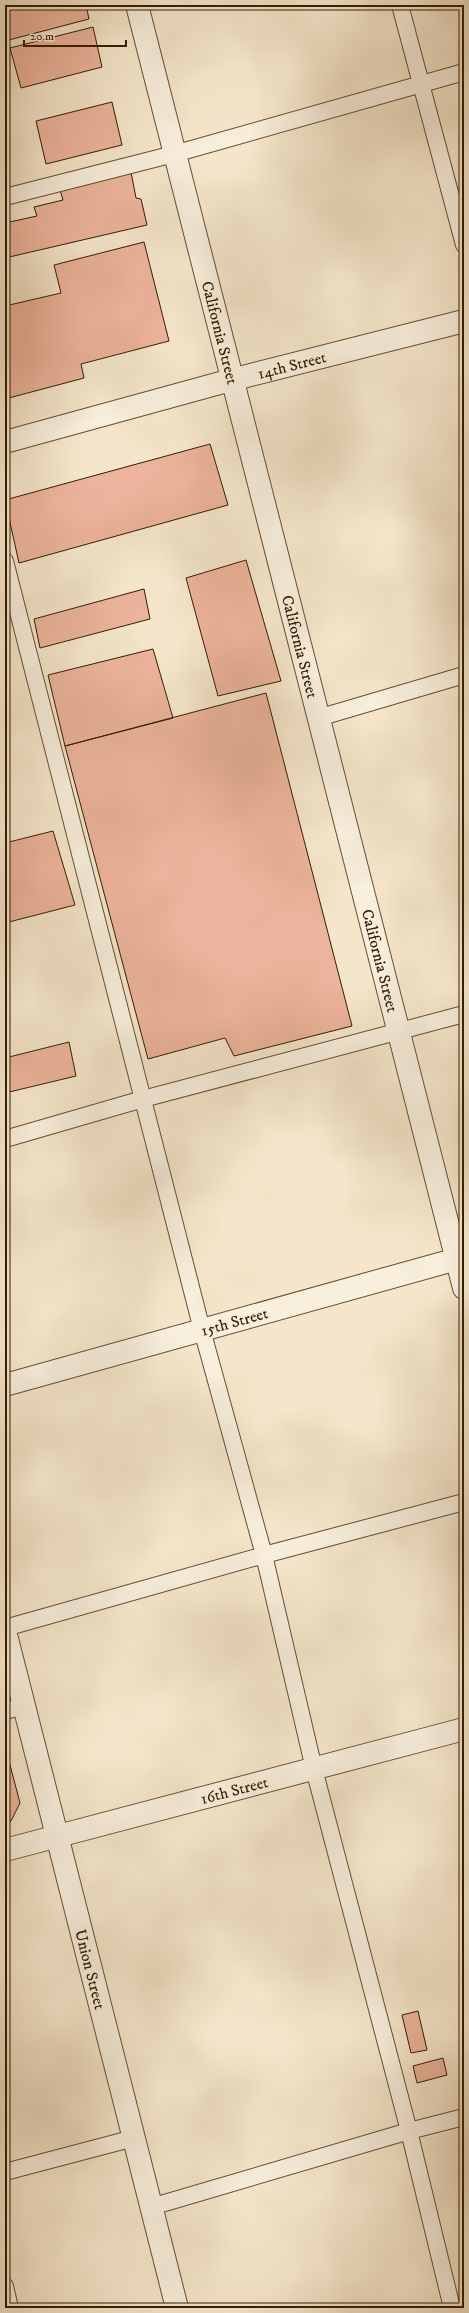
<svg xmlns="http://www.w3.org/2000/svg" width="469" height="2313" font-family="'IM FELL DW Pica',serif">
  <rect width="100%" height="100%" fill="#f5e6cb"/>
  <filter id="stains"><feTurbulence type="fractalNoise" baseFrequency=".005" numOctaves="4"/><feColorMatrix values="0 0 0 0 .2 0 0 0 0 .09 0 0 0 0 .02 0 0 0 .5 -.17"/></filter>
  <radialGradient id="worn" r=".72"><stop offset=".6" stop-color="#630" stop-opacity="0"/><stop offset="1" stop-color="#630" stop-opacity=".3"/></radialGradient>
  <path fill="#ecb49c" stroke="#341c00" d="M5,5H86L89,19L5,41Z
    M93,27L102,67L21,88L10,48Z
    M112,102L122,145L46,164L36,121Z
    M131,172L136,198L141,199L147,225L5,258V223L37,216L34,207L63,200L60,190Z
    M144,242L169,341L81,364L84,378L5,399V306L61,293L54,265Z
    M210,444L228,505L19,563L5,500Z
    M246,560L281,681L218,696L186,578Z
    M144,589L150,619L40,648L34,619Z
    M153,649L173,718L65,746L48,675Z
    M266,693L352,1026L234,1056L225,1038L148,1059L65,746Z
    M53,831L75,905L5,923V843Z
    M69,1042L76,1076L5,1093V1058Z
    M5,1746L20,1803L11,1821L5,1823Z
    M418,2011L427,2050L411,2053L402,2015Z
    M443,2058L447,2075L417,2083L413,2066Z"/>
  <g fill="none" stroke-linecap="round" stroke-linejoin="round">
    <defs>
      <path id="service" d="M400,5L464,245
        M5,197L174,154L464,72
        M5,561L202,1330L264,1555L314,1769L409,2131L452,2308
        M318,718L464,675
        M5,1139L143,1099L464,1014
        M5,1628L264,1555L464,1502
        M5,1711L24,1706
        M5,2172L134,2138
        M151,2207L409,2131L464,2117
        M5,2286L10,2308"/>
      <g id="minor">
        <path id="s1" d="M5,442L231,380L464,321"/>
        <path id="s2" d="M5,1385L464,1257"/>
        <path id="s3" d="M5,1631L177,2308"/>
      </g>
      <g id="tertiary">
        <path id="s4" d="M137,5L464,1288"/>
        <path id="s5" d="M5,1850L464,1729"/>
      </g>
    </defs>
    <use href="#service" stroke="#644e33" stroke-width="18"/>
    <use href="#minor" stroke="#644e33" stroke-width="24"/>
    <use href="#tertiary" stroke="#644e33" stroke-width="24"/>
    <use href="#service" stroke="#f8efdd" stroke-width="16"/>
    <use href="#minor" stroke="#f8efdd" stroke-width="22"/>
    <use href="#tertiary" stroke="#f8efdd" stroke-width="22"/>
  </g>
  <g text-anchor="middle" stroke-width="3.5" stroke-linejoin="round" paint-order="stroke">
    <g font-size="16" fill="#341c00" stroke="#f8efdd">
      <text dy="6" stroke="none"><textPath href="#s4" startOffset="338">California Street</textPath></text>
      <text dy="6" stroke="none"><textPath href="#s1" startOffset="297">14th Street</textPath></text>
      <text dy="6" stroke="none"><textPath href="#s4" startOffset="662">California Street</textPath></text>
      <text dy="6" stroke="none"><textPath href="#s4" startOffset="986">California Street</textPath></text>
      <text dy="6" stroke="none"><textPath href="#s2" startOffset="238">15th Street</textPath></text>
      <text dy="6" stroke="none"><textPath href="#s5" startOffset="237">16th Street</textPath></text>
      <text dy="6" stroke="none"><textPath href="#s3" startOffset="349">Union Street</textPath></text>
    </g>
  </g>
  <rect width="469" height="2313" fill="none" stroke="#f5e6cb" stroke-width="20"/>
  <rect x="6" y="6" width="457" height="2301" fill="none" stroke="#341c00" stroke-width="2"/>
  <rect x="10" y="10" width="449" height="2293" fill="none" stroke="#341c00"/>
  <path d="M24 40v6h102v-6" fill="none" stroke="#341c00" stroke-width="2"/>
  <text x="30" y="40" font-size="12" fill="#341c00" stroke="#f8efdd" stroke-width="3" paint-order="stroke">20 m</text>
  <rect width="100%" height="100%" filter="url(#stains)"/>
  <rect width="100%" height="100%" fill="url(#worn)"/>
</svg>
